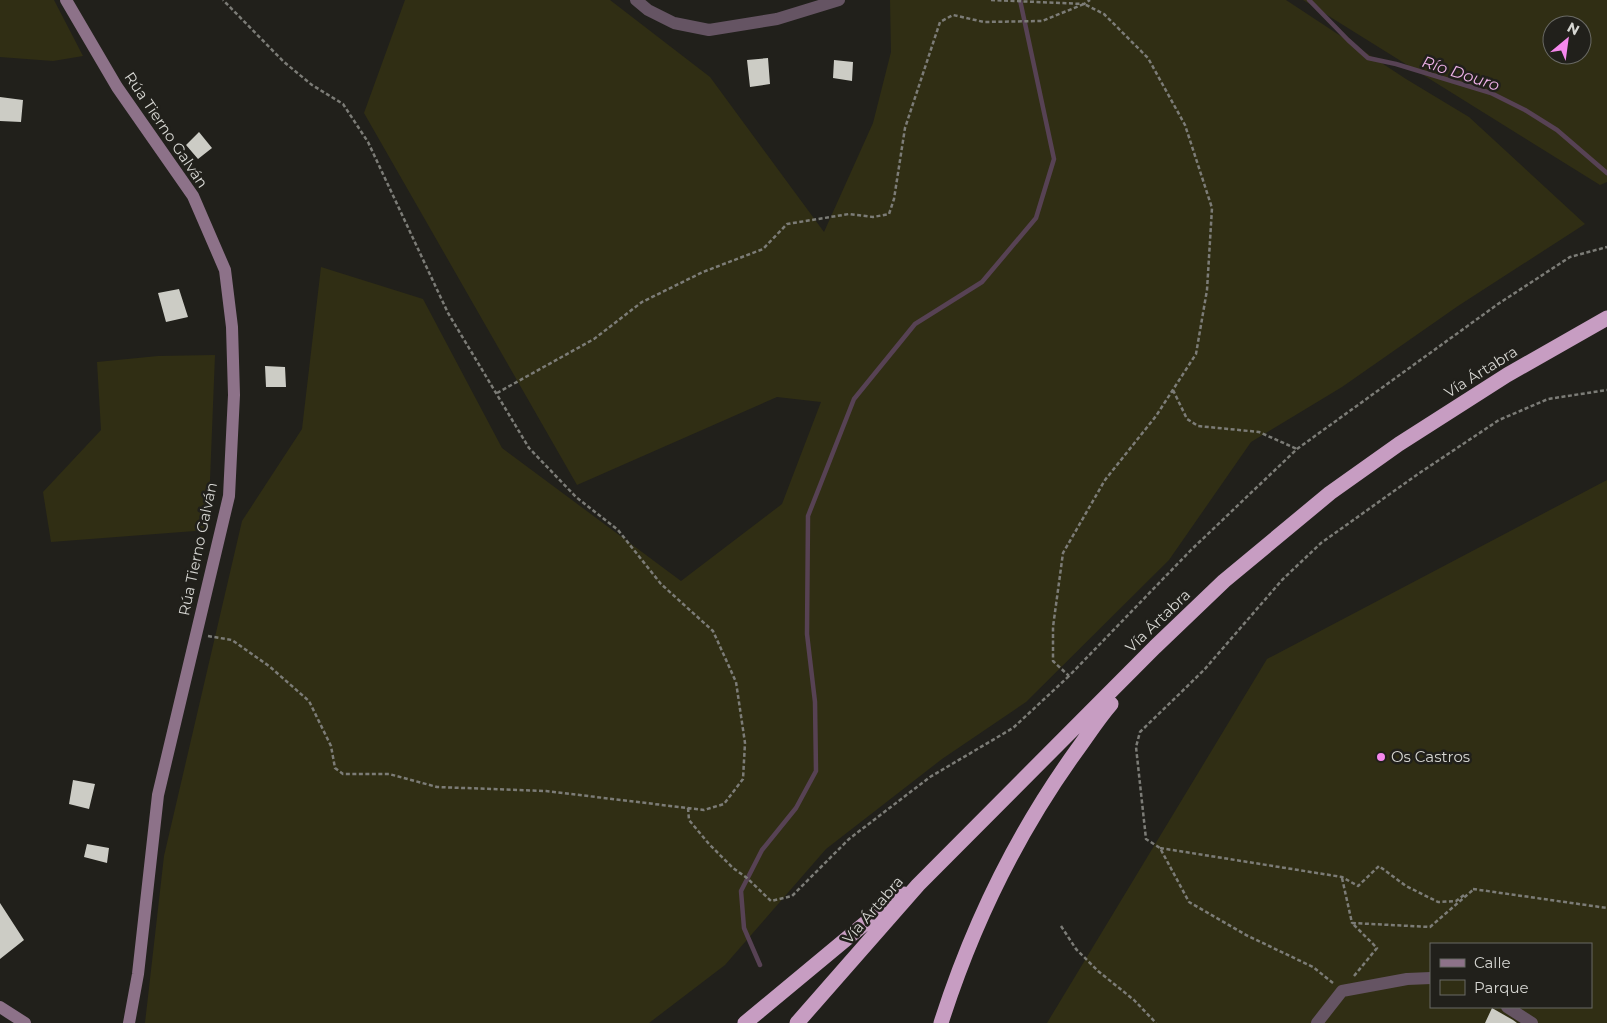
<svg xmlns="http://www.w3.org/2000/svg" width="1607" height="1023" font-family="Montserrat,sans-serif">
  <rect width="100%" height="100%" fill="#21201b"/>
  <path fill="#302e14" fill-rule="evenodd" d="M0,0H54L83,56L53,61L0,57Z
    M405,0H610L710,77L824,232L873,123L891,52L890,0H1286L1406,79L1469,117L1585,224L1458,306L1342,387L1251,442L1169,560L1026,702L942,759L826,849L725,965L649,1023H145L164,856L242,521L302,429L321,267L423,299L502,448L681,581L782,504L821,402L777,397L577,485L364,113Z
    M1303,0H1607V182L1600,185ZM1552,25H1582V55H1552Z
    M215,355L208,530L51,542L43,492L101,430L97,362L158,356Z
    M1607,480V1023H1047L1267,659ZM1431,944H1591V1007H1431Z"/>
  <g fill="none" stroke-linecap="round" stroke-linejoin="round">
    <path stroke="#574254" stroke-width="4.5" d="M1309,0L1348,40L1368,58L1396,64L1491,93L1525,110L1557,130L1607,173
      M760,965L744,928L741,891L762,850L796,808L816,771L815,702L807,634L808,516L854,399L915,324L982,282L1036,218L1054,159L1020,0"/>
  </g>
  <path fill="#ccccc5" d="M768,58L770,84L750,87L747,60Z
    M834,60L853,62L852,81L833,78Z
    M0,97L23,100L21,122L0,121Z
    M199,132L212,148L198,159L186,145Z
    M179,289L188,317L166,322L158,293Z
    M265,366L285,367L286,387H266Z
    M73,780L95,784L89,809L69,804Z
    M87,844L109,848L107,863L84,857Z
    M0,903L24,940L0,959Z
    M1492,1008L1513,1020L1517,1023H1485Z"/>
  <g fill="none" stroke-linecap="round" stroke-linejoin="round">
    <path stroke="#7c7c77" stroke-width="2.5" stroke-dasharray="4 2.5" stroke-linecap="butt" d="M991,0L1084,4L1090,0
      M1173,390L1187,419L1198,426L1259,432L1297,449
      M497,393L594,339L642,302L703,272L763,249L787,224L849,214L873,217L889,214L894,199L905,128L940,22L953,15L984,22L1042,21L1084,4L1104,14L1148,58L1185,125L1212,208L1207,290L1196,354L1156,416L1105,480L1063,553L1053,627V661L1069,676L1191,550L1297,449L1498,304L1570,257L1607,247
      M208,636L232,640L269,666L309,701L331,746L335,768L343,774H389L437,787L546,791L704,810L724,804L743,779L745,743L736,682L713,631L661,584L618,530L576,497L529,448L448,313L368,142L343,104L312,85L284,62L223,0
      M688,808L689,820L709,844L733,868L747,878L771,901L792,896L849,839L930,777L1013,728L1069,676
      M1160,848L1342,877L1358,886L1379,866L1406,886L1438,902L1456,901L1464,895
      M1342,878L1352,923
      M1473,889L1607,908
      M1061,926L1076,949L1098,971L1134,1000L1156,1023
      M1354,976L1377,948L1352,923L1430,927L1474,889
      M1333,983L1313,967L1246,935L1189,902L1160,848L1146,839L1136,747L1140,732L1204,670L1282,580L1321,543L1418,474L1499,420L1548,399L1607,390"/>
    <path stroke="#655463" stroke-width="12" d="M636,0L648,10L674,23L709,30L777,19L839,0
      M1507,1007L1532,1023
      M1317,1023L1342,991L1407,979L1431,978"/>
    <path stroke="#8d7289" stroke-width="12" d="M66,0L117,87L193,196L225,270L232,327L234,395L229,496L158,795L138,974L129,1023
      M0,1007L25,1023"/>
    <path stroke="#c79dc2" stroke-width="15" d="M745,1023L892,901L904,894
      M797,1023L918,885L1155,647L1224,581L1330,493L1399,444L1507,375L1607,318
      M941,1023C972,926 1017,833 1077,750C1088,735 1098,719 1111,704"/>
  </g>
  <circle fill="#f688ed" stroke="#21201b" stroke-width="2" cx="1381" cy="757" r="5"/>
  <g text-anchor="middle" stroke-width="5" stroke-linejoin="round" paint-order="stroke">
    <g font-size="15" fill="#d6d6d2" stroke="#21201b">
      <text transform="translate(166 130) rotate(56)" y="5">Rúa Tierno Galván</text>
      <text transform="translate(1481 372) rotate(-32)" y="5">Vía Ártabra</text>
      <text transform="translate(198 549) rotate(-78)" y="5">Rúa Tierno Galván</text>
      <text transform="translate(1158 621) rotate(-44)" y="5">Vía Ártabra</text>
      <text transform="translate(873 910) rotate(-49)" y="5">Vía Ártabra</text>
    </g>
    <g font-size="15" fill="#d6d6d2" stroke="#21201b" text-anchor="start">
      <text x="1391" y="762">Os Castros</text>
    </g>
    <g font-size="16" font-style="italic" fill="#efb2e9" stroke="#21201b">
      <text transform="translate(1461 73) rotate(18)" y="6">Río Douro</text>
    </g>
  </g>
  <rect x="1430" y="943" width="162" height="65" fill="#21201b" stroke="#696964"/>
  <rect x="1440" y="959" width="25" height="8" fill="#8d7289" stroke="#696964"/>
  <text x="1474" y="968" font-size="15" fill="#d6d6d2">Calle</text>
  <rect x="1440" y="980" width="25" height="15" fill="#302e14" stroke="#696964"/>
  <text x="1474" y="993" font-size="15" fill="#d6d6d2">Parque</text>
  <g transform="translate(1567 40) rotate(29)"><circle r="24" fill="#21201b" stroke="#696964"/>
  <path d="M0-4L9 19L0 12L-9 19Z" fill="#f688ed"/>
  <text y="-8" font-size="14" font-weight="bold" text-anchor="middle" fill="#d6d6d2">N</text>
  </g>
</svg>
